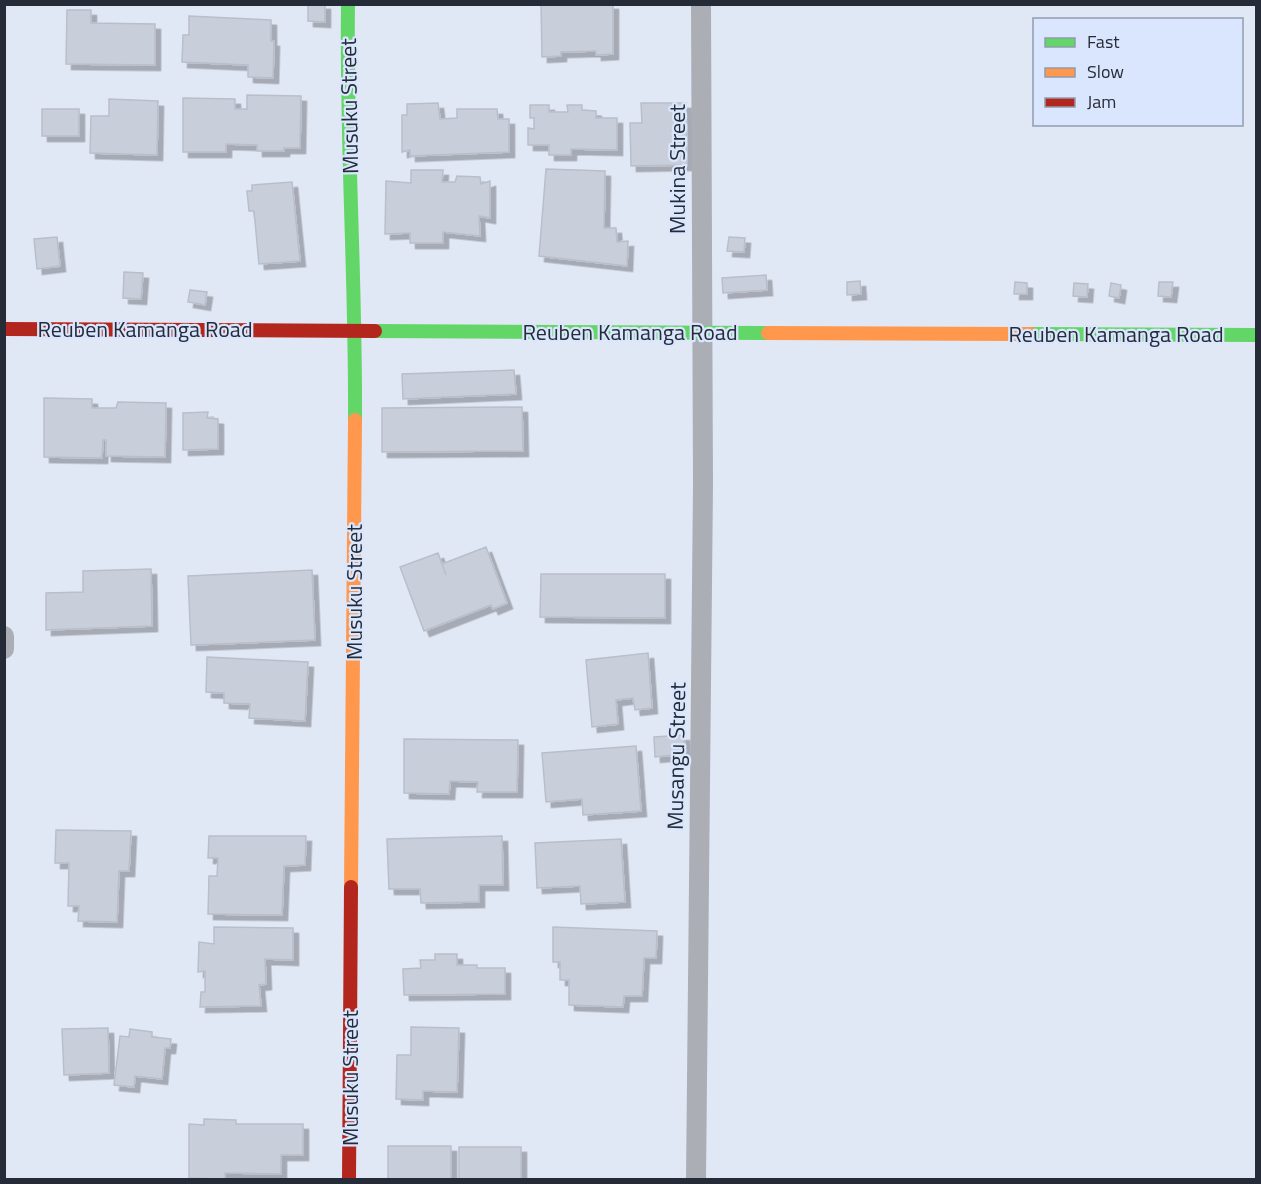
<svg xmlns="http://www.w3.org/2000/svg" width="1261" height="1184" font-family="'Titillium Web',sans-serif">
  <defs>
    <filter id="shadow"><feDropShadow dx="5.5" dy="5.5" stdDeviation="0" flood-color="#0004"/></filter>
  </defs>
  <rect width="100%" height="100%" fill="#e1e8f5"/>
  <path fill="#c8cfdb" stroke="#b9bfca" stroke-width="1.5" filter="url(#shadow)" d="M308,4H325V22L308,21Z
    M541,4H613V54L596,55V51L561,52V56L542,57Z
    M67,10H91V23L155,24V65L66,64Z
    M189,16L271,20V41H274L273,78L248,77V65L182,62L183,35H189Z
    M247,95L301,96L300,148H284V151H257V145L226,144V152H183V98L235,99V109H247Z
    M109,99L158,101L157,155L90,153L91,116H109Z
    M438,103L440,119L457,118V109H497L498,119H509V152L410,156V150L402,152V115H407V104Z
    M641,103H686L687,165L631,166L630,123H642Z
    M530,105H549V112H568L567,105H582V110L596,111V118H617V150L571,149V155H549V145H528V128L534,129V118H530Z
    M42,109H79V136H42Z
    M546,169L605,171L604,228H616L617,242L628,241L627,266L539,256Z
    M411,170H443L442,182H455L457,176L480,177L481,184L490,181V218L479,216L480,236L443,232V243H410V233L385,234L386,181L411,183Z
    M292,182L300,261L259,264L254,211H249L247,191H252V185Z
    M57,237L60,266L37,269L34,239Z
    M729,237L745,238L744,252L727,251Z
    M124,272L143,273L141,299L123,298Z
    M766,275L767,290L723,293L722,278Z
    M860,281L861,294L847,295V282Z
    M1015,282L1027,283V294H1014Z
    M1159,282H1173L1171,297L1158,296Z
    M1074,283L1088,284L1087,297L1073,296Z
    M1111,283L1121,285L1119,298L1109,296Z
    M190,290L207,292L205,305L188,302Z
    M514,370L516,394L403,399L402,374Z
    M44,398L92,399V408H116L118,402L166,403L165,457L106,456V440H103L102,458L44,457Z
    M522,407L523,451L382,452V408Z
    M208,412L207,418L218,419V449L183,450V413Z
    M486,547L507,603L493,609L491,605L424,631L400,567L438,553L446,575L442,564Z
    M151,569L152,626L46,630V593L83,592V571Z
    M312,570L315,640L191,645L188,576Z
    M541,574H665V618L540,617Z
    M648,653L652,708L635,710L633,698L616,700L618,724L592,727L586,660Z
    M207,657L308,662L305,721L249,718L250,704L224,703V693L206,692Z
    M684,735L685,754L655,757L654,737Z
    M404,739L518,740L517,792H477L478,782L450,781L449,794L404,793Z
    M636,746L641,811L583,815L582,799L546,802L542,753Z
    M56,830L131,831L129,871H119L117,922L78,921L79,906H68L69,863H55Z
    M209,836H306L305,865L284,866L282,915L208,914L209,876H217L218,858H208Z
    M502,836L503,885H479V902L421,903L420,889H389L387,839Z
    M621,839L625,902L581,904L580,886L537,888L535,843Z
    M214,927L293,928V960L265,959L266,984L259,985L261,1006L200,1007L201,992H205V971L198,972L199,942L214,944Z
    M553,927L657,931L656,958H644L642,996H624L623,1007L569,1005V980H560V962H553Z
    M435,954H457V965H477V968H505V994L404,995L403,969L421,968L420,960H435Z
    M411,1027L459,1028L457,1092L423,1091V1100L396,1099L397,1055H411Z
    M108,1028L109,1073L64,1075L62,1029Z
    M130,1029L152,1032V1037L171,1039L170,1048H165L162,1079L135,1076L134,1087L114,1085L120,1036L129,1037Z
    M204,1119L236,1120V1124H303V1155H281V1174L225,1173V1179L189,1178V1124L204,1125Z
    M388,1146H451V1180H388Z
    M459,1147H521V1180H459Z"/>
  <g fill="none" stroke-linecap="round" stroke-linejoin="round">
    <path stroke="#abaeb5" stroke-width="20" d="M4,636V649
      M696,1180L703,485L701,4"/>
    <path stroke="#63d668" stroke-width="14" d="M348,4C346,143 356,281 355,420
      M375,331L768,333
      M1031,334L1256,335"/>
    <path stroke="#ff974d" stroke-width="14" d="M768,333L1031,334
      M351,887L355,420"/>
    <path stroke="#b3261e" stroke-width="14" d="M4,329L375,331
      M349,1180L351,887"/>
  </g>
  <g text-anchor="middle" stroke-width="4.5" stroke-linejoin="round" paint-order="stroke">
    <g font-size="22" fill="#262c37" stroke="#d9e6fd">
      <text transform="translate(349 106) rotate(-91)" y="8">Musuku Street</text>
      <text transform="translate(677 169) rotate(-90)" y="8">Mukina Street</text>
      <text x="145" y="337">Reuben Kamanga Road</text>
      <text x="630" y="340">Reuben Kamanga Road</text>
      <text x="1116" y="342">Reuben Kamanga Road</text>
      <text transform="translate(354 592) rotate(-90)" y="8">Musuku Street</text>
      <text transform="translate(676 756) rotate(-89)" y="8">Musangu Street</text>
      <text transform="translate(350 1078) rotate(-90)" y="8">Musuku Street</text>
    </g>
  </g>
  <rect width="1261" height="1184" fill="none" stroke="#262c37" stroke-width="12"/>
  <rect x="1033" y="18" width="210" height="108" fill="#d9e6fd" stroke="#919cae" stroke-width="1.5"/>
  <rect x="1045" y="38" width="30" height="9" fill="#63d668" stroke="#919cae" stroke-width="1.5"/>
  <text x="1087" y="48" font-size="18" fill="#262c37">Fast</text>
  <rect x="1045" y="68" width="30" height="9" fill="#ff974d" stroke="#919cae" stroke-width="1.5"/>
  <text x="1087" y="78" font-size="18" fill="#262c37">Slow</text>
  <rect x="1045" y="98" width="30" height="9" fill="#b3261e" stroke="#919cae" stroke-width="1.5"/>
  <text x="1087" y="108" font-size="18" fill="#262c37">Jam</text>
</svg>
